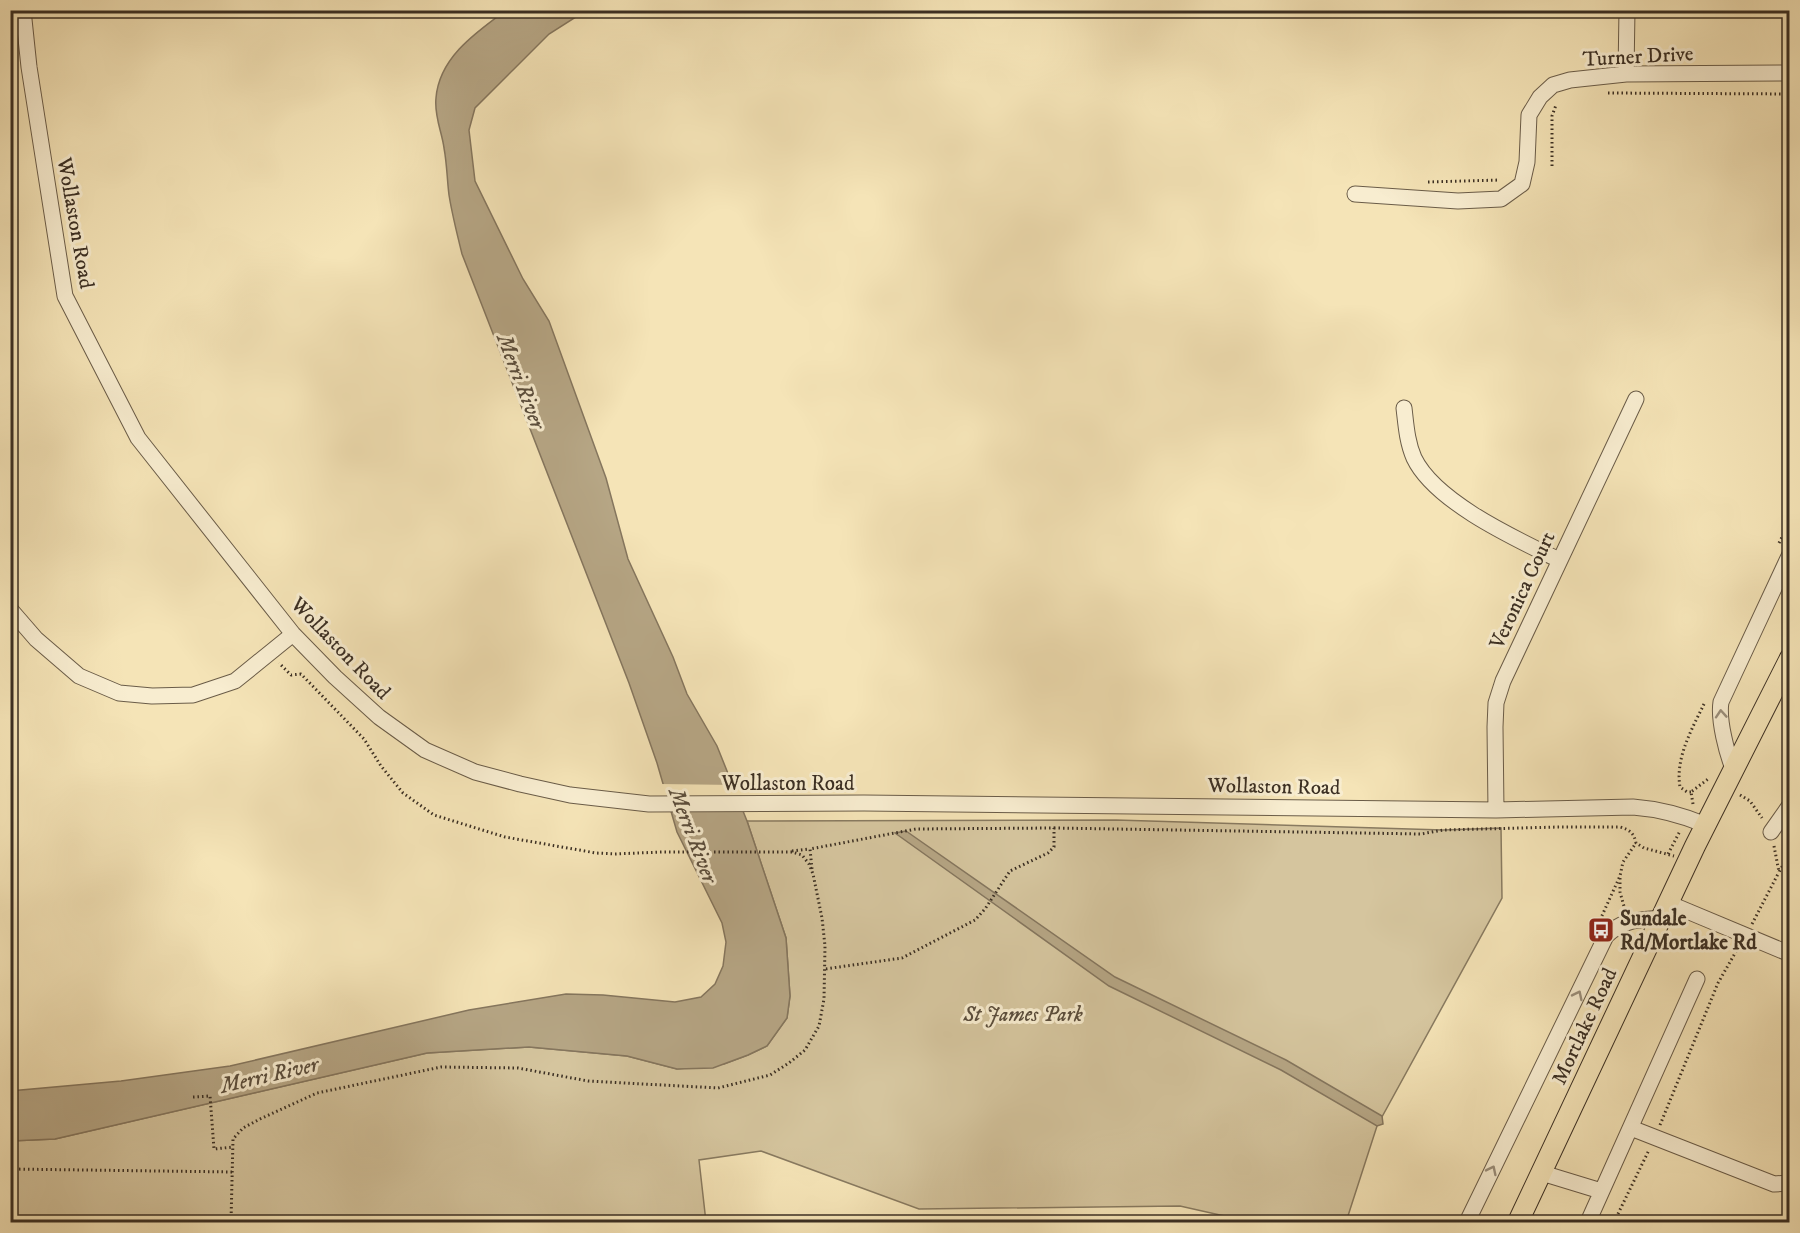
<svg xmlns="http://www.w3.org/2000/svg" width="1800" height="1233" font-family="'IM FELL DW Pica',serif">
  <rect width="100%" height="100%" fill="#f5e4b7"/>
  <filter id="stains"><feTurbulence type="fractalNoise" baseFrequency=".00333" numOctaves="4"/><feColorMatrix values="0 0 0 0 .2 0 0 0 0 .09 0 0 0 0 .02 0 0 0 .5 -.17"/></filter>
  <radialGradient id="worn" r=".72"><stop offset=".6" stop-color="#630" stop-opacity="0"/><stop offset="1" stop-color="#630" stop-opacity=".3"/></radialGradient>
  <path fill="#d5c59e" stroke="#887a60" stroke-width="1.5" d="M1116,820L1443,830L1501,828L1502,898L1377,1126L1346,1222H1251L1180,1206L919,1209L761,1151L699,1160L706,1222H11L10,1141L55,1139L427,1053L529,1047L627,1056L677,1069L724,1064L748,1055L767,1046L787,1018L790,996L786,938L747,821Z"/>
  <path fill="#b6a685" stroke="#85765e" stroke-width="1.5" d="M505,11H590L582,13L549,34L475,108L469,130L475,181L523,279L549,321L606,478L628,559L673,657L687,694L717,746L747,821L786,938L790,996L787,1018L767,1046L748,1055L713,1068L677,1069L627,1056L529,1047L427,1053L55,1139L11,1141L10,1091L121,1081L230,1066L469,1010L566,994L603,995L675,1002L701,997L715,984L723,966L726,942L722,923L677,832L657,763L629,683L462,254C457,234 452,214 449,195C447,179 447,164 444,148C442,132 434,116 436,98C439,58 475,33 505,11Z
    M906,831L1115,977L1286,1060L1382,1116L1383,1124L1377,1126L1281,1070L1109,986L895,833Z"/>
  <path fill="#f5e4b7" d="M660,784L735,785L746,811H668Z"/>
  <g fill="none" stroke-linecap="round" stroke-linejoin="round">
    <defs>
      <path id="minor" d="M23,10L29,67L65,296L138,438L293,634L335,677L379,717L425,750L475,772L520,784L570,795L649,804L864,803L1496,810L1633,807C1659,809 1682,815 1706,825
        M1626,74L1627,10
        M1355,194L1458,201L1501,199L1522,184L1527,162L1529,115L1540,97L1553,85L1570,80L1626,74L1790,73
        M1404,408C1406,425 1407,442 1414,458C1435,502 1516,539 1559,560
        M10,609L36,639L79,676L119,693L152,696L193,695L235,681L293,634
        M1734,771C1727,754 1718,720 1721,702L1790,554
        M1496,810L1495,727L1496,703L1503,681L1636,399
        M1771,832L1790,805
        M1668,903L1790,954
        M1631,1128L1774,1184L1790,1183
        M1542,1173L1601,1191
        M1467,1222L1606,936C1623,919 1639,920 1661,918
        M1588,1222L1697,979"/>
      <path id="major" d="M1518,1222L1695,846L1790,658"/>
    </defs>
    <use href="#minor" stroke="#6a5c48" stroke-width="17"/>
    <use href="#major" stroke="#3b2f23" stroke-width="22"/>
    <path stroke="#3b2f23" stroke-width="3" stroke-dasharray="1.5 3" stroke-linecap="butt" d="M1608,93L1790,94
      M1552,166V116L1556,105
      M1428,182L1500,180
      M1779,543L1790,521
      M1691,792H1687L1680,787C1675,758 1692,729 1704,704
      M1740,795L1750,801L1762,818
      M1693,804L1691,792L1708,779L1710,780
      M1054,828L1421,834L1443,830L1559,827H1620C1630,830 1634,833 1636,843L1644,848L1674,856
      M1774,846L1779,872L1790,853
      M792,851L809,849
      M1668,854L1680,831
      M812,869L810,849L916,829L1054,828V847L1048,853L1010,871L985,909L975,920L902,958L825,969
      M1620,878V892L1625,910
      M1600,920L1620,876L1623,862L1636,843
      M1752,924L1779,872
      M193,1097L210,1096L214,1149L233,1147
      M1660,1125L1718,983L1738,948
      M10,1169L233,1172
      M231,1222L233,1139L243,1128L260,1119L317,1093L441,1067L518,1068L588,1081L718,1088L770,1075L789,1063L805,1050L819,1026L824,999L825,946L822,918L813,874L809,864L802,855L792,852H662L615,854L596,853L505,837L434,815L403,793L381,766L364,739L301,674L291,675L279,663
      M1614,1222L1649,1150"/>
    <use href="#minor" stroke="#f8edd0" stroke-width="15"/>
    <use href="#major" stroke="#f5e4b7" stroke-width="20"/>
  </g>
  <defs><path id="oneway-chevron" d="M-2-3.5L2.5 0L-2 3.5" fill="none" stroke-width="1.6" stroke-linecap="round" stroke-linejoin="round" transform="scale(1.5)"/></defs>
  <g stroke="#9a8e7a">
    <use href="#oneway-chevron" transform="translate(1721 714) rotate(-94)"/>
    <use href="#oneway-chevron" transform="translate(1578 995) rotate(-64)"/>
    <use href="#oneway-chevron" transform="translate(1492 1170) rotate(-64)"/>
  </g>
  <defs>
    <symbol id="bus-square" viewBox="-11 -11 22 22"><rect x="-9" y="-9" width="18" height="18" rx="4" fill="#8f2418" stroke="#f8edd0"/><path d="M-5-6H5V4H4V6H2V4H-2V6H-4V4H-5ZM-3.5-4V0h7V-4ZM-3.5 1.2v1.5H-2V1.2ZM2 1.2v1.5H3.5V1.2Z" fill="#fff"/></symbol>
  </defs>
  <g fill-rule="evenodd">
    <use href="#bus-square" x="1586" y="915" width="30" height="30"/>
  </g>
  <g text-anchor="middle" stroke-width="6" stroke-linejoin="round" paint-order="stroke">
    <g font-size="21" fill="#3b2f23" stroke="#f8edd0">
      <text transform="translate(1638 56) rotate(-3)" y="7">Turner Drive</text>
      <text transform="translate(76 223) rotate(80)" y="7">Wollaston Road</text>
      <text transform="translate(1522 590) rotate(-65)" y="7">Veronica Court</text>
      <text transform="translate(341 648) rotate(46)" y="7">Wollaston Road</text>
      <text x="788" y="790">Wollaston Road</text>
      <text transform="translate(1274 786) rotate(1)" y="7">Wollaston Road</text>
      <text transform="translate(1584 1026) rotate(-65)" y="7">Mortlake Road</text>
    </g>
    <g font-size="21" font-weight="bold" fill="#3b2f23" stroke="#f8edd0" text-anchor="start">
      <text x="1620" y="925">Sundale<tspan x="1620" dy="24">Rd/Mortlake Rd</tspan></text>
    </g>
    <g font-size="21" font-style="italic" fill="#5a4d3c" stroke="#f8edd0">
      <text x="1023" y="1021">St James Park</text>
    </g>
    <g font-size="22" font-style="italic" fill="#5a4d3c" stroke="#f8edd0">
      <text transform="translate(522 381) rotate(69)" y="8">Merri River</text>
      <text transform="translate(694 835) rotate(69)" y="8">Merri River</text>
      <text transform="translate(269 1074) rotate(-13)" y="8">Merri River</text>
    </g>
  </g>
  <rect width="1800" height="1233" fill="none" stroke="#f5e4b7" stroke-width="36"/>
  <rect x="12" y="12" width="1776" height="1209" fill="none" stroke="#3b2f23" stroke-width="3"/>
  <rect x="18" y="18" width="1764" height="1197" fill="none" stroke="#3b2f23" stroke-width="1.5"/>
  <rect width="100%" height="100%" filter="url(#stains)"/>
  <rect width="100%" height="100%" fill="url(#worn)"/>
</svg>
